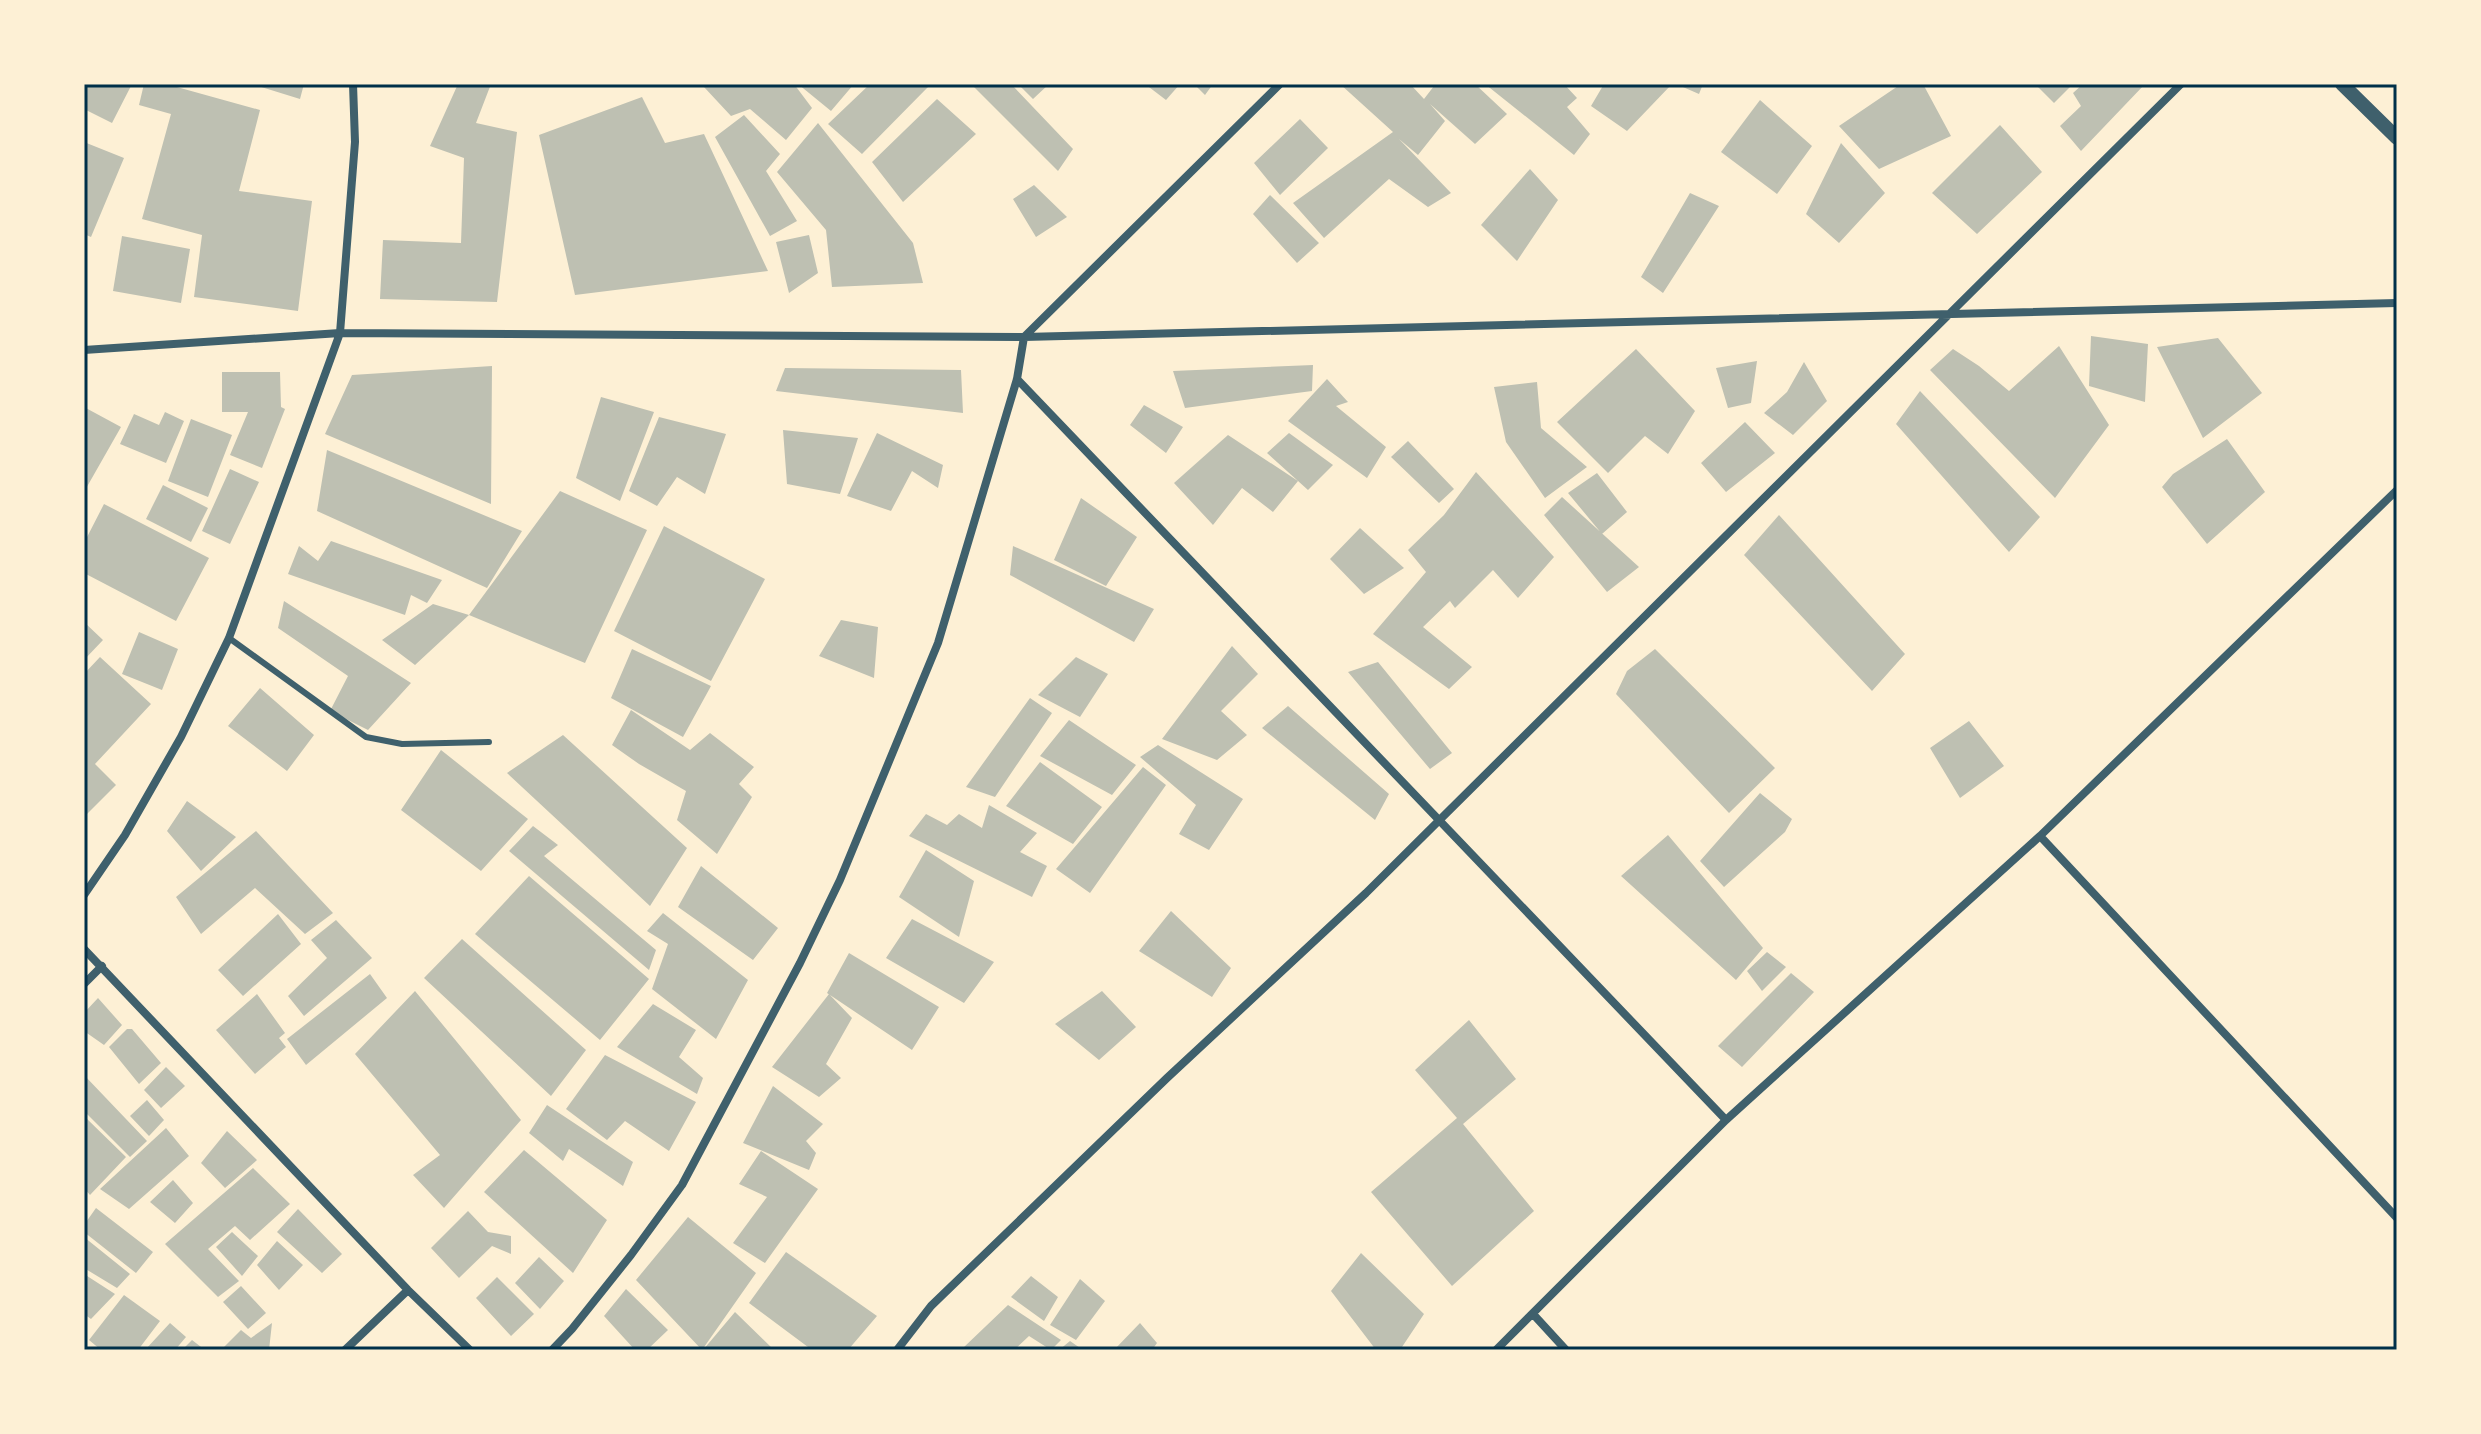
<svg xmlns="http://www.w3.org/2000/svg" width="2481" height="1434" font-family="'Crimson Pro',serif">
  <rect width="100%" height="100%" fill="#fdf0d5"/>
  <path fill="#bec0b2" d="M84,84H132L112,123L84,109Z
    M144,84H166L260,110L239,191L312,201L298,311L194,297L202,235L142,219L171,114L139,105Z
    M252,84H304L300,99Z
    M458,84H491L476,123L517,132L497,302L380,299L383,240L461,243L464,158L430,146Z
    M707,84H794L812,108L786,140L750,109L731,116L704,87Z
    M798,84H854L831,111Z
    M870,84H927L929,86L862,154L828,124Z
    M971,84H1011L1073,149L1058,171Z
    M1018,84H1049L1033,99Z
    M1145,84H1180L1166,100Z
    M1194,84H1213L1205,95Z
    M1340,84H1410L1424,99L1434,86L1432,84H1475L1507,114L1475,144L1430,104L1445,121L1418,155L1399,139L1451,193L1428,207L1389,179L1324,238L1293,203L1393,132Z
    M1485,84H1534L1540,87L1546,84H1564L1577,98L1567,107L1590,134L1574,155Z
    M1604,84H1672L1627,131L1591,106Z
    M1676,84H1703L1699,94Z
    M1901,84H1923L1951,136L1879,169L1839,126Z
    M2035,84H2073L2054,103Z
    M2083,84H2145L2081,151L2060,126L2081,106L2073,93Z
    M642,97L665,143L704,134L768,271L575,295L539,135Z
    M937,99L976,134L903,202L872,162Z
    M1760,100L1812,146L1777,194L1721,152Z
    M744,115L780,154L766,171L797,221L770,236L715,137Z
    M1300,119L1328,148L1280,195L1254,163Z
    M818,123L913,243L923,283L832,287L826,230L777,172Z
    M2000,125L2042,172L1977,234L1932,193Z
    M84,142L124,158L91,237L84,234Z
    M1841,143L1885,193L1839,243L1806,214Z
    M1530,169L1558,200L1517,261L1481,225Z
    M1034,185L1067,217L1036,237L1013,199Z
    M1690,193L1719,206L1663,293L1641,277Z
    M1270,195L1319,243L1297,263L1253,214Z
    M809,235L818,273L789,293L776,242Z
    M122,236L190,249L181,303L113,291Z
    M2091,336L2148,344L2145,402L2089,386Z
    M2218,338L2262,393L2203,438L2157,347Z
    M2059,346L2109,425L2055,498L1930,370L1953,349L1979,366L2009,391Z
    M1636,349L1695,411L1668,454L1645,436L1608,473L1557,422Z
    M1757,361L1751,403L1728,408L1716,368Z
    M1804,362L1827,401L1793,435L1764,413L1787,392Z
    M1313,365L1312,391L1185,408L1173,371Z
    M492,366L491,504L325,434L352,375Z
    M785,368L961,370L963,413L776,391Z
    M222,372H280L281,407L285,409L262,468L230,455L248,412H222Z
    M1327,379L1348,402L1336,406L1386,447L1367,478L1288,421Z
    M1537,382L1541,428L1587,467L1545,498L1506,442L1494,387Z
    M1920,391L2040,517L2009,552L1896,424Z
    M601,397L654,412L620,501L576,478Z
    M1144,405L1183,427L1166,453L1130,425Z
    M84,407L121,427L84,492Z
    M165,412L184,421L166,463L120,444L134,414L159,425Z
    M659,417L726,434L705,494L677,477L657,506L629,491Z
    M191,419L232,435L208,497L168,481Z
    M1745,422L1775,453L1726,492L1701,463Z
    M783,430L858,438L840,494L787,484Z
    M877,433L943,465L938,488L912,471L891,511L847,496Z
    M1289,433L1333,465L1308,490L1267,453Z
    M1228,435L1298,481L1273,512L1242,488L1213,525L1174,483Z
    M2227,439L2265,492L2207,544L2162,487L2173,474Z
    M1408,441L1454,489L1439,503L1391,457Z
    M327,450L522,531L487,588L317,511Z
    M230,469L259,482L230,544L202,531Z
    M1476,472L1554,557L1518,598L1493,570L1455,608L1450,601L1423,627L1472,667L1449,689L1373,634L1426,572L1408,550L1444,515Z
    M1597,473L1627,512L1602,534L1568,493Z
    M163,485L208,508L191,542L146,519Z
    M560,491L647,530L585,663L469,615Z
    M1562,497L1639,567L1607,592L1544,515Z
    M1081,498L1137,537L1106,586L1054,560Z
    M104,504L209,558L176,621L84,573V543Z
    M1779,515L1905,654L1872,691L1744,555Z
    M664,526L765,579L711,681L614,631Z
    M1360,528L1404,568L1364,594L1330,559Z
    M331,541L442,580L427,603L411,595L405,615L288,574L299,546L318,561Z
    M1013,546L1154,609L1134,642L1010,575Z
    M284,601L411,683L368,730L330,711L348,676L278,628Z
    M433,604L469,615L415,665L382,640Z
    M841,620L878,627L874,678L819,656Z
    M84,622L103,640L84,660Z
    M139,632L178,649L162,690L122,674Z
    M1232,646L1258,674L1221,711L1247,735L1217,760L1162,739Z
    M632,649L711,686L683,737L611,698Z
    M1655,649L1775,768L1729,813L1616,694L1627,671Z
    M100,657L151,704L95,764L116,785L84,817V674Z
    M1076,657L1108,674L1080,717L1038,695Z
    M1378,662L1452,753L1430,769L1348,672Z
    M260,688L314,735L287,771L228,726Z
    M1030,698L1052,713L995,797L966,787Z
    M1288,706L1389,794L1375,820L1262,728Z
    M631,710L690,750L710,733L754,767L739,784L752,797L717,854L677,820L686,791L639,764L612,745Z
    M1069,720L1136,765L1112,795L1040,756Z
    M1969,721L2004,766L1960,798L1930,748Z
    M563,735L687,848L650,906L507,773Z
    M1158,745L1243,799L1209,850L1179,834L1196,805L1140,757Z
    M441,750L528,819L481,871L401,810Z
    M1040,762L1102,807L1073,844L1006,806Z
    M1143,767L1166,785L1090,893L1056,869Z
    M1760,793L1792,819L1785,832L1724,887L1700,861Z
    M187,801L236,837L201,871L167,831Z
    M989,805L1037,833L1020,852L1047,866L1032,897L909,836L926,814L947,825L959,814L982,828Z
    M533,826L558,845L544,856L656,950L649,970L509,851Z
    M256,831L333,913L305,934L255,888L201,934L176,897Z
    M1668,835L1763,948L1736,980L1621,876Z
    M926,850L974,881L959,937L899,897Z
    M701,866L778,928L753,960L678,907Z
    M529,876L649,979L600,1040L475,934Z
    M1171,911L1231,968L1212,997L1139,951Z
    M663,913L748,980L716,1039L652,989L668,944L647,931Z
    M278,914L301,944L243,996L218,970Z
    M912,919L994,962L964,1003L886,958Z
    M336,920L372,958L304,1016L288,996L327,958L311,940Z
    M462,939L586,1050L551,1096L424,978Z
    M1767,952L1786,967L1762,991L1747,971Z
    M849,953L939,1007L912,1050L827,993Z
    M1791,973L1814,992L1742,1067L1718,1046Z
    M370,974L387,998L306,1065L287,1039Z
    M415,991L521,1120L444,1208L413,1175L440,1155L355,1054Z
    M1102,991L1136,1027L1099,1060L1055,1024Z
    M257,994L285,1033L279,1038L286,1047L255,1074L216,1030Z
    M829,994L852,1018L826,1064L841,1078L819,1097L772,1067Z
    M98,998L122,1025L104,1045L84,1031V1013Z
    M653,1004L696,1030L679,1057L703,1078L697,1094L617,1047Z
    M1469,1020L1516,1079L1463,1124L1534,1211L1452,1286L1371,1192L1457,1118L1415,1070Z
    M127,1029H132L161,1063L139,1084L109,1047Z
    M605,1055L696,1102L669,1151L625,1121L607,1140L566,1109Z
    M166,1067L185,1086L161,1108L144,1090Z
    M84,1075L147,1141L130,1157L84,1111Z
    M773,1086L823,1124L806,1141L816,1153L809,1170L743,1143Z
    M147,1100L164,1120L149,1136L130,1116Z
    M547,1105L633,1162L623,1186L569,1149L563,1161L529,1133Z
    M84,1116L126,1157L90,1195L84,1188Z
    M166,1128L189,1156L129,1209L100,1189Z
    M227,1131L257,1160L225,1188L201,1163Z
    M524,1150L607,1220L573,1273L484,1192Z
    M761,1151L818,1189L765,1263L733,1243L767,1197L739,1184Z
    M253,1168L290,1204L250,1240L235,1226L208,1249L239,1281L218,1297L165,1244Z
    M173,1180L193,1203L175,1223L150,1202Z
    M96,1208L153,1252L136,1273L84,1232V1225Z
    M298,1209L342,1254L322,1273L277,1232Z
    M468,1211L488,1232L511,1236V1254L492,1246L459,1278L431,1248Z
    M688,1217L756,1273L702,1350L636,1280Z
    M232,1232L258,1256L242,1276L216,1247Z
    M84,1237L130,1274L117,1288L84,1268Z
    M277,1241L303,1265L279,1290L257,1265Z
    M786,1252L877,1316L848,1350H812L749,1303Z
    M1361,1253L1424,1314L1400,1350H1376L1331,1291Z
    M539,1257L564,1281L540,1309L515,1283Z
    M84,1274L115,1294L91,1319L84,1314Z
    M1031,1276L1058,1297L1044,1321L1011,1297Z
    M497,1277L534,1314L511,1336L476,1298Z
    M1080,1279L1105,1301L1076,1340L1050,1325Z
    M241,1286L266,1313L248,1329L223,1302Z
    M626,1289L668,1330L647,1350H635L604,1316Z
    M124,1295L160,1321L138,1350H101L89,1340Z
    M1008,1305L1061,1340L1051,1350L1029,1336L1014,1350H965L963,1348Z
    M735,1312L774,1350H703Z
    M170,1323L186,1337L175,1350H145Z
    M272,1323L269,1350H227L224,1347L241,1330L251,1338Z
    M1140,1323L1157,1343L1152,1350H1114Z
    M192,1340L205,1350H182Z
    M1070,1341L1083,1350H1059Z"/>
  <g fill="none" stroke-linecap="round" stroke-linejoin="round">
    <path stroke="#3f606c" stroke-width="6" d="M229,638L366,737L402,744L489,742"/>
    <path stroke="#3f606c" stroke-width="8" d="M84,350L340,333L1024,337L2397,303
      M1017,379L1726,1120
      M2040,836L2397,1218
      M84,895L125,835L181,737L229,638L340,333L355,142L353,84
      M84,949L408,1290L470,1350
      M84,984L102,966
      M1533,1314L1566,1350
      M345,1350L408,1290
      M552,1350L572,1329L631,1255L682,1185L800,963L840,880L938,643L1017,379L1024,337L1280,84
      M897,1350L931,1306L1167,1078L1366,893L2181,84
      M1496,1350L1726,1120L2040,836L2397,490"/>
    <path stroke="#3f606c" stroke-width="14" d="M2342,84L2397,138"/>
  </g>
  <rect width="2481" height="1434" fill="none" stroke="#fdf0d5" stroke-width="172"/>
  <rect x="86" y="86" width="2309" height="1262" fill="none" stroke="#003049" stroke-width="3"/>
</svg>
